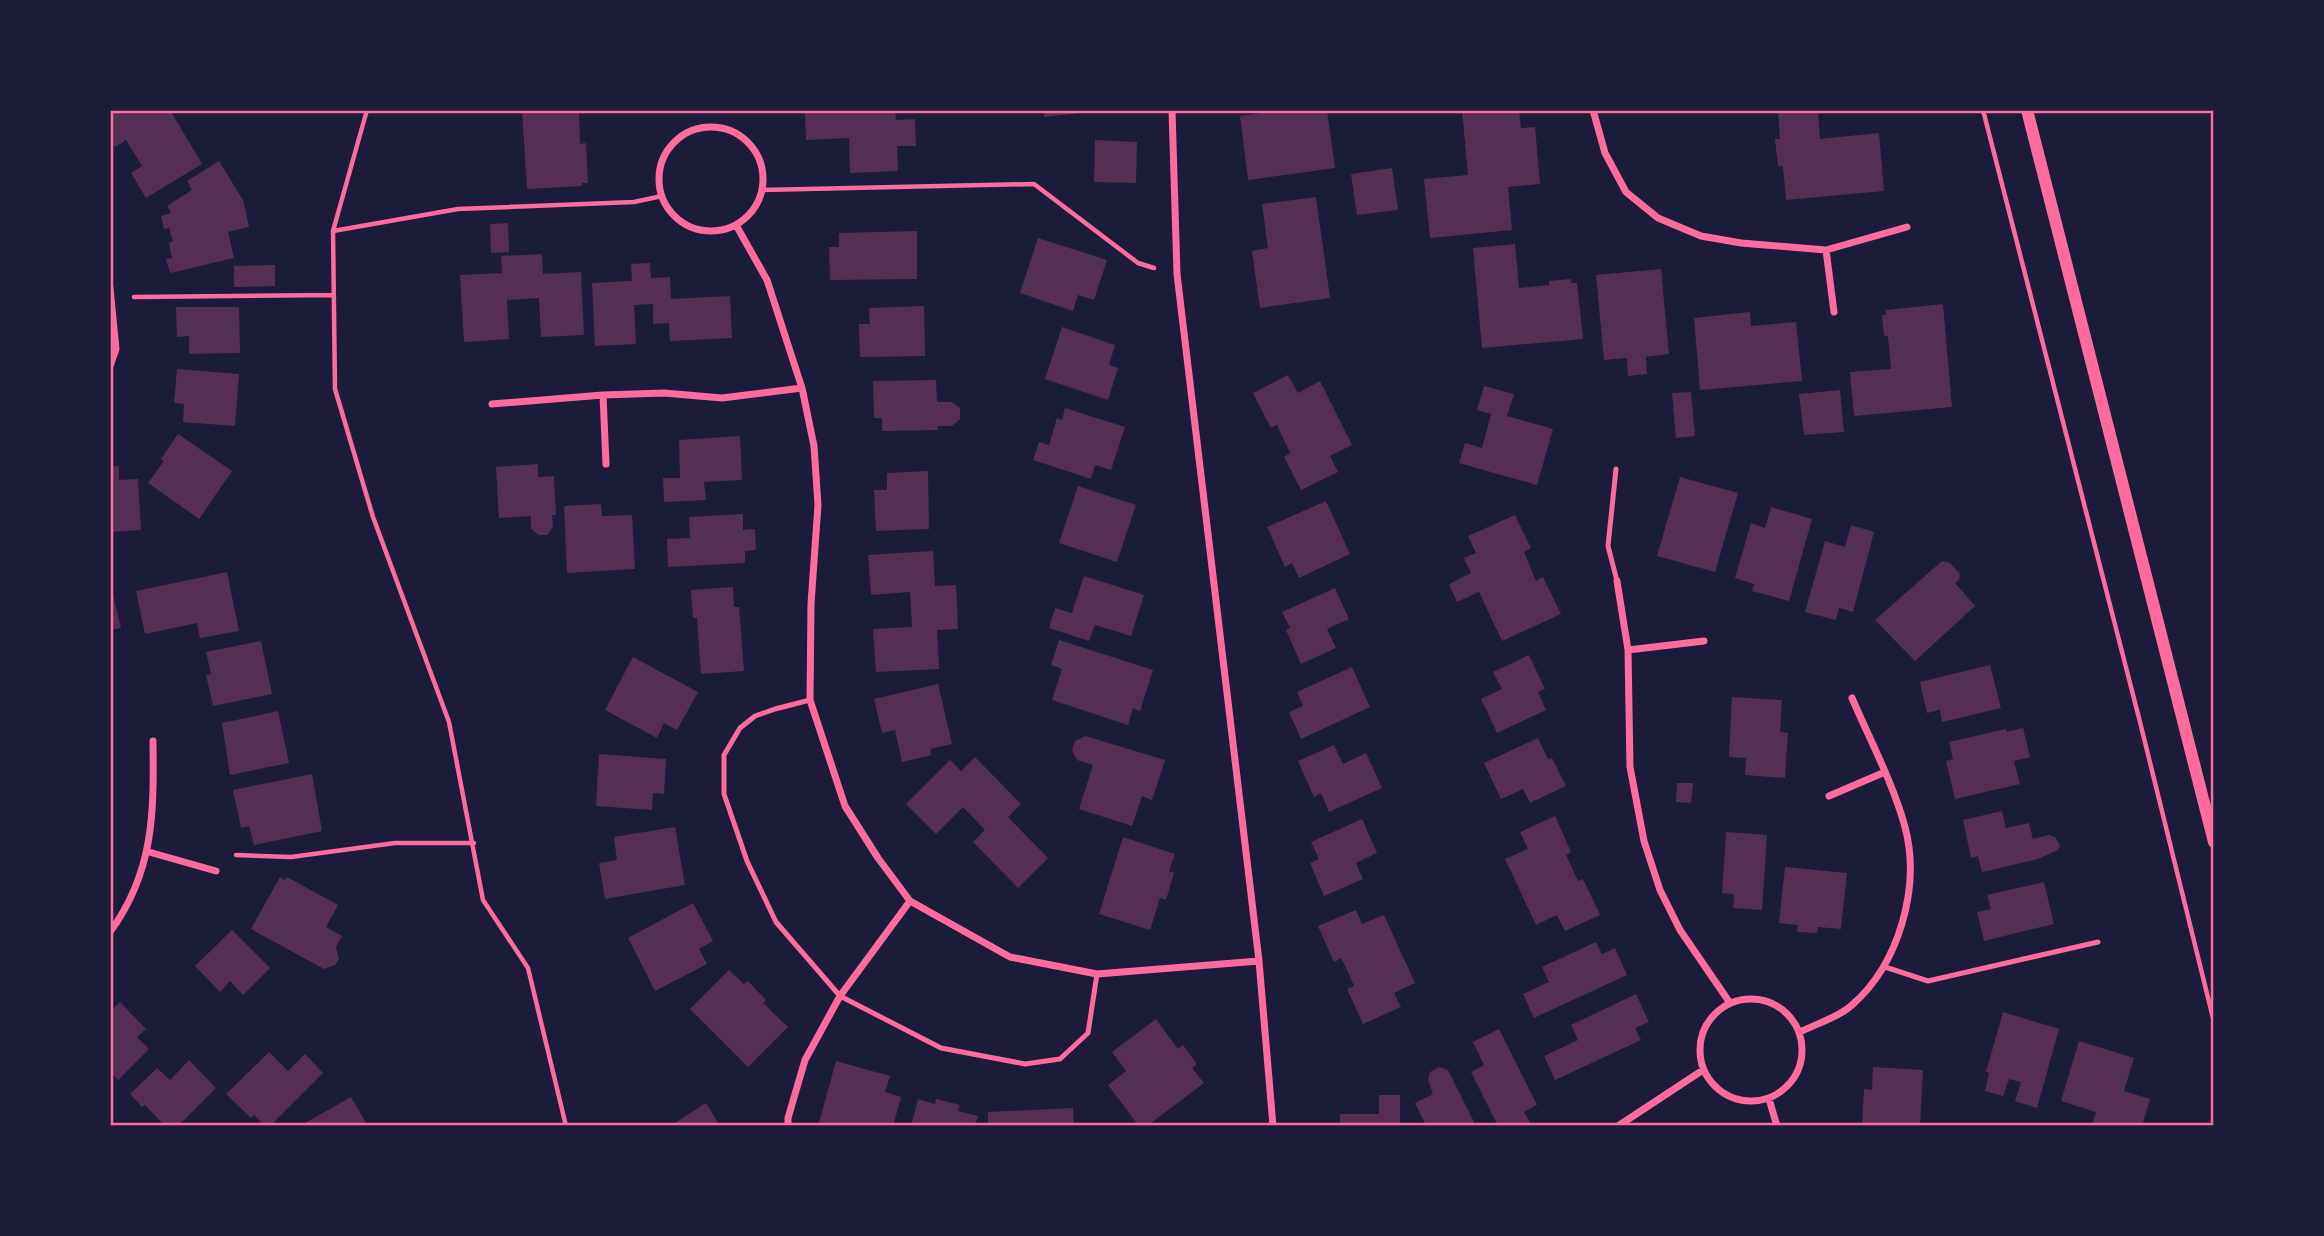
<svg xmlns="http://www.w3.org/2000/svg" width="2324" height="1236" font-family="Karla,sans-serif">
  <rect width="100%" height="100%" fill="#1b1b3a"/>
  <path fill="#542f53" d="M119,110H170L202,164L146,198L131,173L142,166L126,140L115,147L110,140V115Z
    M522,110H579L580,144L586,143L588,183H582V186L527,189Z
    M805,110H895L896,120L915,119L916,146H897L898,171L850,173L849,138L806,140Z
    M1044,110H1089V112L1044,117Z
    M1285,110H1327L1335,168L1248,180L1240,116Z
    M1462,110H1519L1521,128L1535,127L1540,184L1508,187L1512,230L1430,238L1424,179L1468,175Z
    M1778,110H1818L1820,139L1879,133L1884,191L1786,200L1783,166H1778L1775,139H1780Z
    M1095,140L1137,142L1136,183L1094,182Z
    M219,161L243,200L249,227L228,232L234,258L170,273L166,259L172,258L169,243L173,241L169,228L164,229L161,216L171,213L167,206L192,190L187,181Z
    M1392,168L1398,210L1357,215L1351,174Z
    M1316,197L1330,298L1260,308L1252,251L1268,248L1262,204Z
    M508,223L509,252L491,253L490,224Z
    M917,231V279L830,280L829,247H839V233Z
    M1038,238L1107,260L1094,300L1078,295L1073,311L1020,293Z
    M1515,244L1519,288L1549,285V281L1571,279V283H1577L1583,339L1482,348L1473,248Z
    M542,254L543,274L581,272L584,335L541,337L539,298L524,299L507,300L509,339L464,342L460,275L502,273L501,256Z
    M650,263L651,278L670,277L671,299L730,296L732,338L670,341L669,323L653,324V304L634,305L636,344L595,346L592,283L632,281L631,264Z
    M275,265V286L234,287V266Z
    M1661,269L1669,354L1646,357L1647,374L1628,376L1627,358L1604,360L1596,275Z
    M1943,304L1952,407L1854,416L1850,372L1891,369L1888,336H1884L1882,315H1886V310Z
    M924,306L925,356L860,357L859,324H870L869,308Z
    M176,307H239L240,353L189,354V336L177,337Z
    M1750,312L1751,326L1796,322L1802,381L1700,390L1694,318Z
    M1062,327L1115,345L1109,365L1118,368L1108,400L1045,379Z
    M177,369L239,374L235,426L183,422L184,404L174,403Z
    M1288,375L1298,393L1320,381L1352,445L1330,456L1338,472L1301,490L1284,457L1290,453L1277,425L1271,428L1253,393Z
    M936,380L937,402H952L960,408V419L952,426H937L938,430L882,431V418H874L873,381Z
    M1484,386L1514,394L1507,416L1553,429L1537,485L1459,463L1465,443L1482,448L1491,414L1477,410Z
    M1840,390L1844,432L1804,435L1799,394Z
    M1691,392L1695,436L1676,438L1672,393Z
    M1065,408L1125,427L1111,470L1095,465L1091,479L1033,460L1039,442L1049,445L1057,418L1062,420Z
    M178,434L232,471L199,519L148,483L164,461L161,459Z
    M740,436L742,480L704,482L706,500L664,502L663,478H680L679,440Z
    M538,464V477L554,476L556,515H552L553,527L547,535H539L531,529V516L499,518L496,467Z
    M119,466V480L138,479L141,530L110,532V467Z
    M928,471L929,529L876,531L874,490H887V473Z
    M1680,477L1738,493L1715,572L1657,556Z
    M1078,486L1136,505L1117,562L1059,543Z
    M1326,501L1350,554L1299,578L1292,563L1285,567L1267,527Z
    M601,504L602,516L632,515L635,569L567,573L564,506Z
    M1771,507L1812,519L1789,601L1752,591L1754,584L1735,578L1751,523L1765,528Z
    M743,514V530L755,529L756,550L745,551V563L668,567L667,539L690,538L689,517Z
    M1515,515L1531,548L1524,552L1536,581L1543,577L1561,614L1502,641L1479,592L1457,602L1449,584L1471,573L1464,558L1476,553L1468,536Z
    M1851,525L1874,532L1853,612L1839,608L1836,620L1805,612L1825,541L1845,547Z
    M933,551L935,586L956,585L958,629L937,630L939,669L876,672L873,629L912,627L910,592L871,595L868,555Z
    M1942,561L1950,563L1960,574L1959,580L1955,583L1975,606L1915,661L1875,620Z
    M227,572L239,631L200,638L197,623L145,634L136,591Z
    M1084,576L1144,595L1131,636L1095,625L1089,641L1049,628L1055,608L1072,613Z
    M110,582L121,628L110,630Z
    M733,587L734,607H739L744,671L701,674L697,618H693L691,590Z
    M1335,588L1349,619L1327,629L1336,648L1301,664L1286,630L1290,628L1282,612Z
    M1059,640L1153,670L1140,711L1133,708L1128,725L1052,700L1062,669L1051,665Z
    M261,641L272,694L213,706L206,675L211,674L206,652Z
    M1529,655L1545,689L1538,692L1546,710L1497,733L1481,699L1502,689L1493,672Z
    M633,657L698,692L677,730L664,723L657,738L605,710Z
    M1990,665L2001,708L1942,722L1940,710L1927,713L1920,682Z
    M1352,667L1370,707L1301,739L1289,712L1303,706L1297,692Z
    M938,684L952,744L930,749L931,755L902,762L895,730L882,733L874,699Z
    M1732,697L1782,700L1780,732L1788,733L1785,778L1745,775L1746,758L1729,757Z
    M278,711L289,763L230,775L222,723Z
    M2023,728L2030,757L2014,761L2020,784L1955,799L1946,761L1953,759L1949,742L2006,729L2007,732Z
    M1085,736L1165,760L1152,800L1142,796L1132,826L1079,809L1093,765L1077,760L1072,750L1075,741Z
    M1538,738L1548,759L1552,758L1566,786L1530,803L1523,789L1501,799L1484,763Z
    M1334,745L1343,764L1366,753L1382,788L1329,812L1321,793L1314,797L1298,761Z
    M599,754L666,759L664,794L653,793L652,810L596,806Z
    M975,757L1021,804L1008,817L1048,858L1018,888L973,842L985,830L963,807L936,834L906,804L950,760L961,771Z
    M312,774L322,831L254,845L249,826L241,828L233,790Z
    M1677,783H1693L1691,803L1676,802Z
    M2002,811L2006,828L2029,823L2033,839L2049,835L2055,837L2060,845L2058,850L2038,859L1982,872L1978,856L1971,858L1963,820Z
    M1555,816L1571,852L1566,855L1578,881L1583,879L1600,915L1565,931L1557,915L1536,925L1505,859L1528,849L1520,832Z
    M1362,819L1377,853L1356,863L1363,879L1324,896L1310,863L1319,859L1311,842Z
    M675,827L685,885L605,899L599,863L617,860L614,837Z
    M1726,832L1767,835L1762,910L1733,908L1734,894L1722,893Z
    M1123,837L1175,854L1169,871L1174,873L1166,900L1160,898L1150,930L1099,914Z
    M1785,867L1847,873L1841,929L1818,927L1817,933L1797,932L1798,925L1779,923Z
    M280,877L285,880L287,877L338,905L326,927L342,936L336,947L339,959L335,965L324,969L251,929Z
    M2044,882L2054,924L1984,941L1977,912L1991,909L1987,895Z
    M693,903L713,941L699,949L707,964L655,991L628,938Z
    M1356,910L1362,924L1384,915L1415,983L1394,993L1401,1007L1363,1024L1347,989L1354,986L1348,972L1341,958L1334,962L1318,926Z
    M232,930L270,968L243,995L230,981L220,992L195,966Z
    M1596,942L1602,954L1615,948L1627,975L1534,1018L1523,994L1549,982L1542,967Z
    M729,970L744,984L748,981L766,1000L763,1003L788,1027L748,1067L690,1009Z
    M1636,994L1649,1022L1635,1028L1641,1040L1555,1080L1544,1056L1578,1040L1571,1025Z
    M120,1002L146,1029L137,1037L149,1049L118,1080L110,1072V1012Z
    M2003,1012L2059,1029L2037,1108L2015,1101L2021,1082L2009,1079L2003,1096L1985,1091L1989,1073L1986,1072Z
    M1156,1019L1178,1049L1183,1045L1197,1064L1192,1068L1204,1083L1147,1126H1139L1108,1085L1126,1071L1112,1052Z
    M1499,1029L1537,1105L1524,1112L1531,1124L1527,1126H1498L1471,1072L1484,1065L1473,1042Z
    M2079,1041L2134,1058L2124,1091L2150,1099L2142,1126H2092L2096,1112L2061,1101Z
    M269,1052L288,1071L305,1054L323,1073L270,1126H265L254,1115L251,1118L226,1094Z
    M189,1060L216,1088L178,1126H165L145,1105L142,1107L130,1094L157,1068L170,1080Z
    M836,1061L890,1076L885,1092L901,1097L893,1126H818Z
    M1439,1067L1448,1070L1476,1126H1426L1415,1103L1433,1094L1428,1080L1430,1072Z
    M1873,1067L1923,1070L1920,1126H1862L1864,1089L1872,1090Z
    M1379,1095H1400V1126H1340V1114H1379Z
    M351,1097L368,1126H302L305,1123Z
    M918,1099L935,1104L936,1099L960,1105L958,1111L978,1116L975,1126H911Z
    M706,1103L720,1126H670L695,1110Z
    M1073,1108L1074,1126H988V1112Z"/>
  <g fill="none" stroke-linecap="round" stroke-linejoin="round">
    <path stroke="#ff6b9d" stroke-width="4.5" d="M367,110L333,231L335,389L373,517L449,722L483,900L528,968L566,1126
      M1983,110L2140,722L2214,1022
      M762,190L1034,184L1138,263L1154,268
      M333,231L458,209L634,202L662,196
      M134,297L334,295
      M236,855L291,857L395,843H474"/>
    <path stroke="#ff6b9d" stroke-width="5" d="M1616,469L1608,546L1617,581
      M810,700L775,709L755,716L740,728L724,755V794L747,861L776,922L840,996L941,1048L1025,1064L1060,1059L1088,1033L1097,974
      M1885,967L1928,981L2098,942"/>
    <path stroke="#ff6b9d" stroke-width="7" d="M1172,110L1177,274L1259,961L1273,1126
      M1593,110L1605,153L1626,192L1658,218L1701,236L1741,243L1826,250L1907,227
      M659 179a52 52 0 1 1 104 0a52 52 0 1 1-104 0Z
      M736,225L767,280L802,388L814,446L818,505L811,604L810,700L845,806L878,858L910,901L1010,957L1097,974L1259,961
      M1826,250L1834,312
      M110,288L116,349L110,366
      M603,395L606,464
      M492,404L603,395L664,393L722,398L802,388
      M1617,581L1628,650L1630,767L1644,841L1660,890L1680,930L1730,1003
      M1628,650L1704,641
      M1829,796L1885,772
      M149,852L216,871
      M110,932C154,872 154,813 153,741
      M1700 1050a51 51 0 1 1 102 0a51 51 0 1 1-102 0Z
      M1800,1032C1816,1024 1839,1017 1852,1005C1899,964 1921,887 1905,827C1893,783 1870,740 1852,698
      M1769,1099L1777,1126
      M788,1126V1118L805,1060L840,996L910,901
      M1618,1126L1703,1070"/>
    <path stroke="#ff6b9d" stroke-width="12" d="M2027,110L2214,842"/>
  </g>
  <rect width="2324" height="1236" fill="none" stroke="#1b1b3a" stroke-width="224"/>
  <rect x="112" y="112" width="2100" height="1012" fill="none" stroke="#ff6b9d" stroke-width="2.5"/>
</svg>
